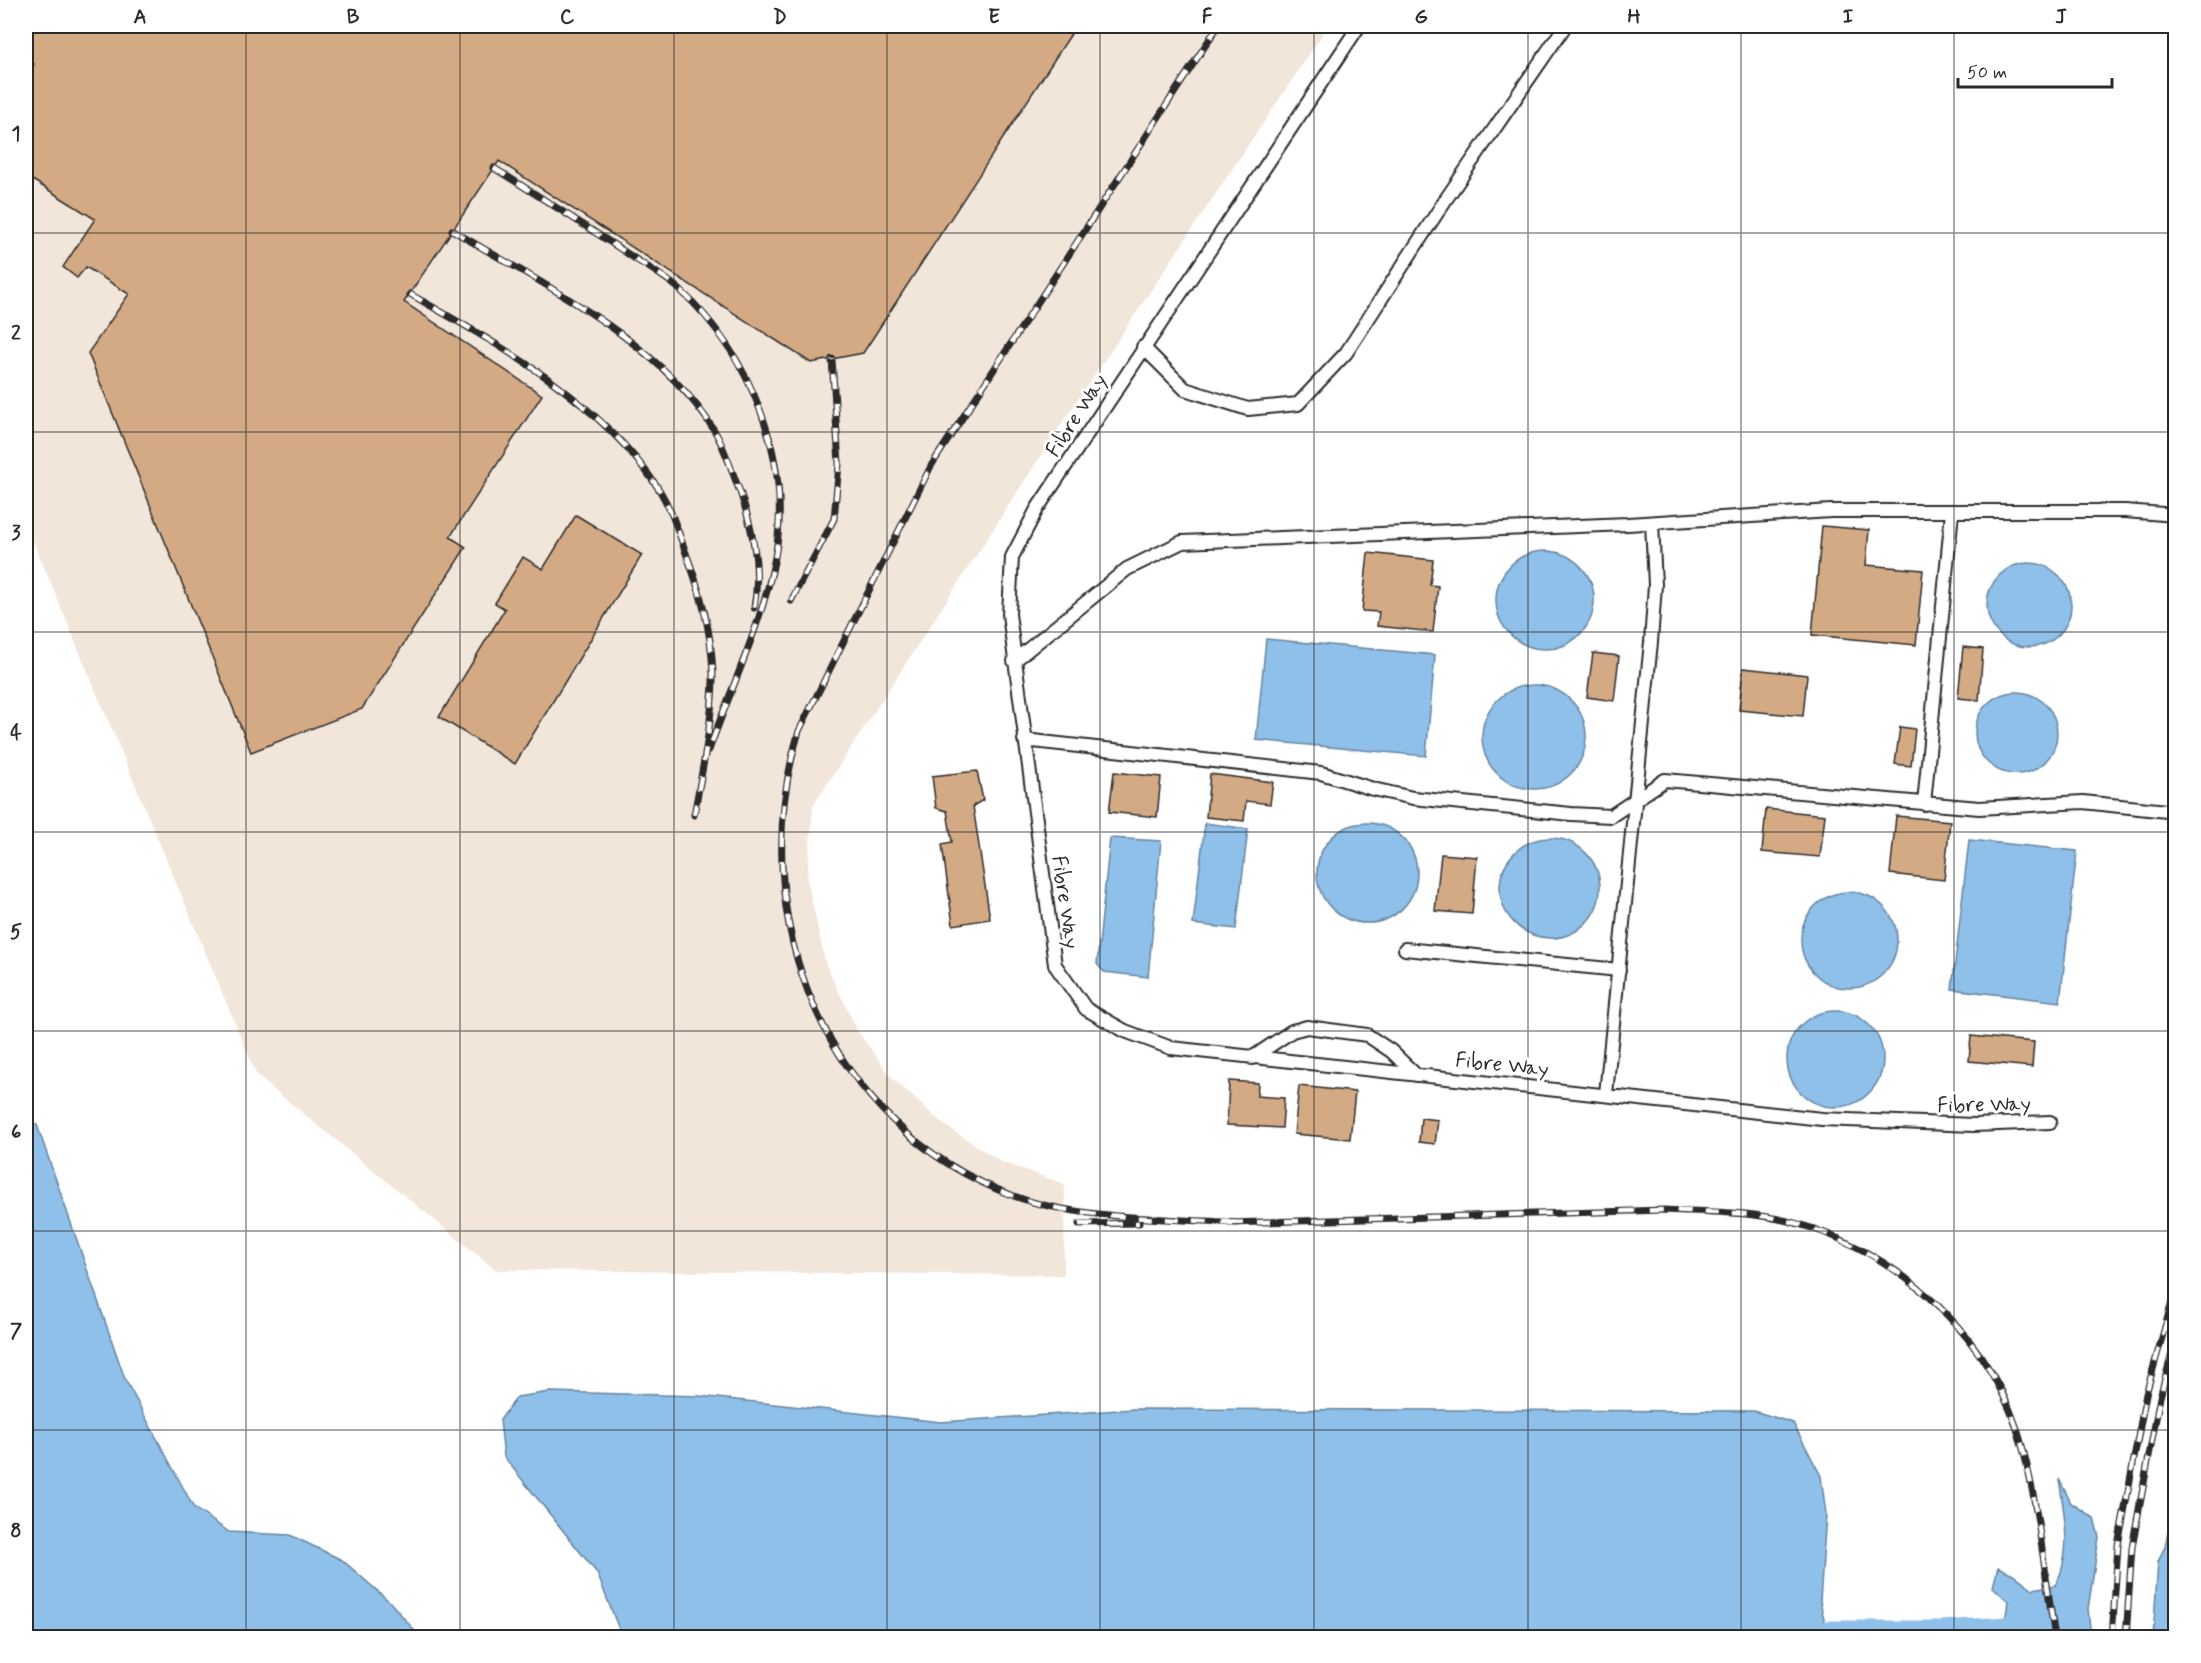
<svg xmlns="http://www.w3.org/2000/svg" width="2201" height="1663" font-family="Mynerve,sans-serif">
  <rect width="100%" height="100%" fill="#fff"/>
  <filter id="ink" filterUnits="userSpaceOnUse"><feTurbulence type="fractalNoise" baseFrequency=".0167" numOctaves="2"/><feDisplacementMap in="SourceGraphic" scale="12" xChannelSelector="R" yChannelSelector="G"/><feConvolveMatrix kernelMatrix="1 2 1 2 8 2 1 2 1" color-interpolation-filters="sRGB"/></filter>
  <g filter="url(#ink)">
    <path fill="#f2e6da" d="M26,26H1328L1061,425L813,806L807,879L826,965L858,1032L893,1079L943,1124L1002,1162L1065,1184L1064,1275L496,1270L257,1076L26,524Z"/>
    <path fill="#8ec0ea" stroke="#66849e" stroke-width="1.5" d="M1496 600a49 49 0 1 1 98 0a49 49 0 1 1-98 0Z
      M1987 605a42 42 0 1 1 84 0a42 42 0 1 1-84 0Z
      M1266,639L1435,655L1426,756L1256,740Z
      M1482 737a52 52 0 1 1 104 0a52 52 0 1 1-104 0Z
      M1975 733a41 41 0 1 1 82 0a41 41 0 1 1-82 0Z
      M1205,823L1248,829L1236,929L1193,924Z
      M1317 873a50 50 0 1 1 100 0a50 50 0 1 1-100 0Z
      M1500 888a50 50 0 1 1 100 0a50 50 0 1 1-100 0Z
      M1110,838L1161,841L1148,977L1104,972L1097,964Z
      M1969,840L2077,851L2060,1002L1952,989Z
      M1801 940a48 48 0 1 1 96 0a48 48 0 1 1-96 0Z
      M1787 1059a48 48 0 1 1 96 0a48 48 0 1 1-96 0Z
      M26,1119L37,1125L125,1379L194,1508L229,1532L290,1535L342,1560L390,1602L420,1637H26Z
      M550,1392L699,1396L941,1422L1134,1409L1754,1411L1793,1423L1821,1476L1826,1514L1820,1601L1828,1637H622L597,1573L504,1457L500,1420L517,1397Z
      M2059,1479L2071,1503L2094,1518L2099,1537L2088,1609L2091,1637H2010L2006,1616L2008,1601L1993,1587L1998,1567L2013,1574L2033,1589L2055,1585C2073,1555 2064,1512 2059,1479Z
      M2175,1497V1637H2153L2158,1562L2165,1546Z"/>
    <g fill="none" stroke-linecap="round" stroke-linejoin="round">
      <path stroke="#8ec0ea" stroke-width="21" d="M1827,1631H1940L2008,1627"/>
    </g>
    <path fill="#d4aa85" stroke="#2b2b2b" stroke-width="1.5" d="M26,26H1057L1071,34L863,353L811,363L499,161L404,302L542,395L450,537L466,547L362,709L251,752L88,353L129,294L86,267L77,278L63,267L95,219L26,176V77L34,64L26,59Z
      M576,515L642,555L515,764L439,717L505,609L495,603L523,557L543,569Z
      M1822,526L1869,530L1866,565L1923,570L1916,645L1812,635Z
      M1368,553L1433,560L1430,585L1438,586L1433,632L1377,626L1379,612L1362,611Z
      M1963,647L1983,649L1979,700L1958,698Z
      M1593,653L1619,656L1614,701L1587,697Z
      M1743,668L1807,675L1803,716L1739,710Z
      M1900,727L1915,729L1911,766L1895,764Z
      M977,771L983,800L973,806L990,919L953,925L942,844L952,842L947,811L936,808L932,776Z
      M1114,772L1161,777L1157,817L1109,812Z
      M1210,774L1273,782L1270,804L1246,801L1244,821L1206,817Z
      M1766,809L1825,815L1820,857L1762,852Z
      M1896,816L1950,821L1944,880L1890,874Z
      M1441,854L1477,857L1472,914L1435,911Z
      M1971,1036L2034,1042L2032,1067L1969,1061Z
      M1229,1081L1258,1083L1257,1096L1284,1098L1282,1128L1227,1125Z
      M1299,1086L1355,1092L1350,1139L1294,1134Z
      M1421,1118L1438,1120L1435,1144L1419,1142Z"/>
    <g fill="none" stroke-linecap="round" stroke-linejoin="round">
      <defs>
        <path id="lane" d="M1359,26L1037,509L1012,557L1009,614L1055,965L1086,1009L1125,1031L1171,1048L1822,1119L1974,1125L2050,1122
          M1143,347L1185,389L1248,409L1298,404L1346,353L1446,199L1565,26
          M1014,661L1127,569L1182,542L1628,524L1831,511H2125L2176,515
          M1024,740L1321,773L1373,789L1413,798L1571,814L1611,816L1665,780L1979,808L2083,802L2176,812
          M1924,804L1952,512
          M1405,949L1619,970
          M1252,1058L1292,1031L1307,1027L1367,1035L1391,1051L1416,1075
          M1606,1094L1651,642L1655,585L1652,523"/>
      </defs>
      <use href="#lane" stroke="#2b2b2b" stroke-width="16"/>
      <use href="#lane" stroke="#fff" stroke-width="12"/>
      <defs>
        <path id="rail" d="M1218,26L931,466L799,731C743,917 825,1127 1014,1196C1078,1220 1169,1218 1238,1223
          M494,168C540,197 586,226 631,256C647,267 666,277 680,290C751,354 793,462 775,557C764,618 730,691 709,750
          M452,230C541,284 658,339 714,430C725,448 732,472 740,492C753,529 761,569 754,608
          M410,294C499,345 597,398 656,485C672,508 680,538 690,564C703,600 713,642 713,680C712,725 702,771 694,815
          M791,601L834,519L839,464L832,359
          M1229,1223L1664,1210C1707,1212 1753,1211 1795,1223C1902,1253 1995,1340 2023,1449C2039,1511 2045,1575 2055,1638
          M1079,1224L1139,1223
          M2112,1638L2118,1545L2146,1394L2176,1288
          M2126,1638L2132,1547L2160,1397L2176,1339"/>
      </defs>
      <use href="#rail" stroke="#2b2b2b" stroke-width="7"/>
      <use href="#rail" stroke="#fff" stroke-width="4.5" stroke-dasharray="14" stroke-linecap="butt"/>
    </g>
  </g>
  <path fill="none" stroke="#2b2b2b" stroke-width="1.5" stroke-opacity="0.55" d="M246,26V1638M460,26V1638M674,26V1638M887,26V1638M1100,26V1638M1314,26V1638M1528,26V1638M1741,26V1638M1954,26V1638M26,233H2176M26,432H2176M26,632H2176M26,832H2176M26,1031H2176M26,1231H2176M26,1430H2176"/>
  <g text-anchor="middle" stroke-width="6" stroke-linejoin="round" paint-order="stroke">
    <g font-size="21" fill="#2b2b2b" stroke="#fff">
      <text transform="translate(1076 415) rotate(-57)" y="7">Fibre Way</text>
      <text transform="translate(1066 902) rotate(82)" y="7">Fibre Way</text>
      <text transform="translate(1502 1064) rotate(6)" y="7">Fibre Way</text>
      <text transform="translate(1984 1104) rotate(-1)" y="7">Fibre Way</text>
    </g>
  </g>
  <rect width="2201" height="1663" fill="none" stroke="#fff" stroke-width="66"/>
  <path d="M1958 78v9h154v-9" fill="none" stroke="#2b2b2b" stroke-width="3"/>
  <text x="1967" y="78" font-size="18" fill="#2b2b2b" stroke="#ffffff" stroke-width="4.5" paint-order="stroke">50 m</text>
  <rect x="33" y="33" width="2135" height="1597" fill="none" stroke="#2b2b2b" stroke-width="2"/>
  <g font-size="20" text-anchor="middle" font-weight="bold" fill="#2b2b2b">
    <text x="140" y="23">A</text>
    <text x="353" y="23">B</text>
    <text x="567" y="23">C</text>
    <text x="780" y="23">D</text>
    <text x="994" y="23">E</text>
    <text x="1207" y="23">F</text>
    <text x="1421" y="23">G</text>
    <text x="1634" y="23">H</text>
    <text x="1848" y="23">I</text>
    <text x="2061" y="23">J</text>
    <text x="16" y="140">1</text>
    <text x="16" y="339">2</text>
    <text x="16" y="539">3</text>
    <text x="16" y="739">4</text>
    <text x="16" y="938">5</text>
    <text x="16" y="1138">6</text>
    <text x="16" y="1337">7</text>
    <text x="16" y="1537">8</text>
  </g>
</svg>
